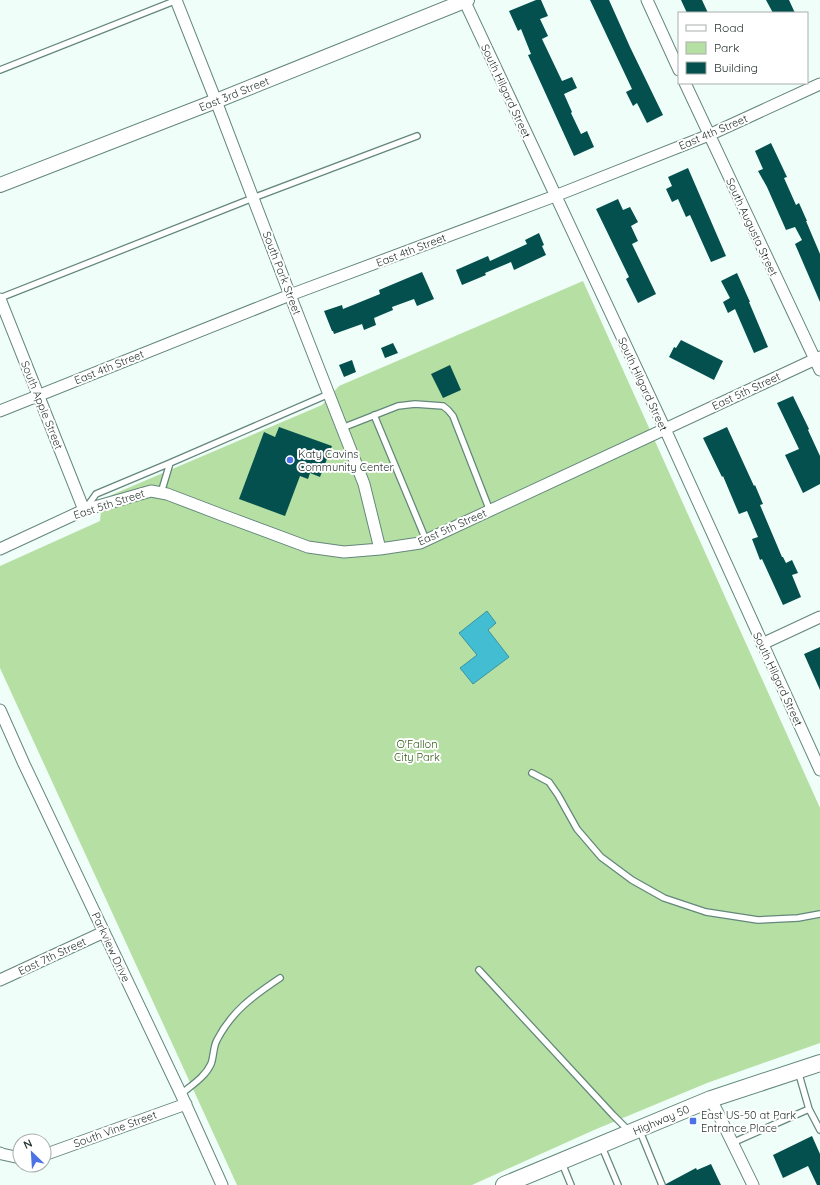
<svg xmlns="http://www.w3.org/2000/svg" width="820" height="1185" font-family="Quicksand,sans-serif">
  <rect width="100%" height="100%" fill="#effef9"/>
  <path fill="#b6dfa3" d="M583,281L820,808V1043L707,1083L594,1130L472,1185H237L0,668V566L100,521L102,499L322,405L339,386Z"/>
  <path fill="#42bdd1" stroke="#3a94a1" d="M487,611L496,623L488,630L509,657L473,684L460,668L477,655L459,633Z"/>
  <path fill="#03504e" d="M536,0H541L548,16L540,19L548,36L542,39L562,81L572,77L577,88L564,94L572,112L571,113L581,134L587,131L594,147L574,156L528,55L531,54L521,29L518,31L509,11Z
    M590,0H609L630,47L663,115L647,123L637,103L633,106L626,92L632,89Z
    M681,0H702L708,13H687Z
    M766,0H789L795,13H773Z
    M771,143L787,177L784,178L796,205L799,203L807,221H806L820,254V302L795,244L802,240L795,227L786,230L767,187L758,171L763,169L755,151Z
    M688,168L726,256L711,262L690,215L686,217L678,199L672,202L666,189L672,186L668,177Z
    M618,199L623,210L630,207L638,222L631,226L638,241L632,244L656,294L638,303L626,279L629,277L596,209Z
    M539,233L544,245L542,246L546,255L514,270L511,262L485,273L486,275L462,285L456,270L488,256L490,261L527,244L525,240Z
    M422,272L434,299L417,306L414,299L392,307L393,310L374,318L376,325L364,330L362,324L334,334L333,331H332L324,311L342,305L343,309L380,294L379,290Z
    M737,273L750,302H749L768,347L754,353L735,309L728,313L723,302L730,298L721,281Z
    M681,340L723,361L714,380L669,357L674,347L676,348Z
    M393,343L398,353L385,358L381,348Z
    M352,360L356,372L344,377L339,365Z
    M450,365L461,390L443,398L431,374Z
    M793,396L809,429L808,430L820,456V484L803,493L785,455L799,449L777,403Z
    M279,427L332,446L320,477L310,473L308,479L300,476L285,516L239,499L264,432L275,437Z
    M727,427L754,486L755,485L763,504L760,505L782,557H783L786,563L792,560L798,573L792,575L801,597L783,605L762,559L760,560L752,539L758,537L747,511L739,514L723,476L722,477L703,438Z
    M820,647V690L804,654Z
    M812,1136L820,1154V1185H817L808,1166L783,1178L773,1155Z
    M711,1164L721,1185H666V1184L696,1168L697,1170Z"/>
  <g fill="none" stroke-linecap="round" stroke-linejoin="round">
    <defs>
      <path id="service" d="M0,70L177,0
        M0,298L253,198L417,136
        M374,415L426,540
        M342,428L398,406L415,404L443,406L448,410L453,416L490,511
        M161,493L170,463L329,394
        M86,508L96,494L170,463
        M532,773L549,782L558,795L577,829L601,857L632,880L664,898L706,912L758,920L798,918L820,914
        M479,970L613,1115L629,1131
        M798,1071L809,1109L820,1130
        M181,1094C192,1085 205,1077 211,1064C214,1056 213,1047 217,1040C232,1011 253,996 280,978
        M639,1129L662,1185
        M732,1143L809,1109
        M602,1147L618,1185
        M562,1163L571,1185"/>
      <path id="minor" d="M176,0L216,101L290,295L364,484L380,549
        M464,0L665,429L820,770
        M647,0L679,70
        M685,83L820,370
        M0,299L84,510
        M0,411L290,295L555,196L709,135L820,84
        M0,549L84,510L151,491L167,494L222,515L308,547L344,552L380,549L420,543L820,357
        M762,644L820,617
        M0,710L24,764L181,1094L222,1185
        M0,980L104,932
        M711,1099L753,1185
        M0,1153L2,1154L20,1158
        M44,1155L186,1104"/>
      <path id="tertiary" d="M0,185L216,101L467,0"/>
      <path id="secondary" d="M504,1185L711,1099L820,1063"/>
    </defs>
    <use href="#service" stroke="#64877c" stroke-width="8"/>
    <use href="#minor" stroke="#64877c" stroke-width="13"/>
    <use href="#tertiary" stroke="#64877c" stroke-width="16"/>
    <use href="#secondary" stroke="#64877c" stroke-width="18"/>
    <use href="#service" stroke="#fff" stroke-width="5.5"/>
    <use href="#minor" stroke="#fff" stroke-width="11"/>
    <use href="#tertiary" stroke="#fff" stroke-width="14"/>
    <use href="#secondary" stroke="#fff" stroke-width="16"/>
  </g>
  <g fill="#4c72e5" stroke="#fff" stroke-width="1.5">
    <circle cx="290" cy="460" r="4"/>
    <rect x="689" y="1117" width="8" height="8" rx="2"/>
  </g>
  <g text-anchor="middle" stroke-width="4" stroke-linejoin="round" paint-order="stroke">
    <g font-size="11" fill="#273531" stroke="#fff">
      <text transform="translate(506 91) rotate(65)" y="4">South Hilgard Street</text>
      <text transform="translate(234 94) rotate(-22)" y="4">East 3rd Street</text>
      <text transform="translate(713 132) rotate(-23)" y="4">East 4th Street</text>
      <text transform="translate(752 227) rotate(65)" y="4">South Augusta Street</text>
      <text transform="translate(411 250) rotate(-21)" y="4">East 4th Street</text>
      <text transform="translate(282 273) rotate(69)" y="4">South Park Street</text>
      <text transform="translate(109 367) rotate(-22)" y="4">East 4th Street</text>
      <text transform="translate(643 384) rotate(65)" y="4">South Hilgard Street</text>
      <text transform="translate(746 391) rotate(-25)" y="4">East 5th Street</text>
      <text transform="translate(42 405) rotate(68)" y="4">South Apple Street</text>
      <text transform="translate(109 504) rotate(-18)" y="4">East 5th Street</text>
      <text transform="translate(452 527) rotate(-24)" y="4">East 5th Street</text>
      <text transform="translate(778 679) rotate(65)" y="4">South Hilgard Street</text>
      <text transform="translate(111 947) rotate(65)" y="4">Parkview Drive</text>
      <text transform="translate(52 956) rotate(-25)" y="4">East 7th Street</text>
      <text transform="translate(661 1120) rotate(-23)" y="4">Highway 50</text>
      <text transform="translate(115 1129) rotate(-20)" y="4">South Vine Street</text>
    </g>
    <g font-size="11" fill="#273531" stroke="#fff" text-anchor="start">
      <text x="298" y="458">Katy Cavins<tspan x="298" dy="13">Community Center</tspan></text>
      <text x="701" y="1119">East US-50 at Park<tspan x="701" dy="13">Entrance Place</tspan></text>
    </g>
    <g font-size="11" fill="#2f5c14" stroke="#fff">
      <text x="417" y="748">O'Fallon<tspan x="417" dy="13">City Park</tspan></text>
    </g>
  </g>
  <rect x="678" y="12" width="130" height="72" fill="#ffffff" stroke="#a9aead"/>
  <rect x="686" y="25" width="20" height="6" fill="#ffffff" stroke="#a9aead"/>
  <text x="714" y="32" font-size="12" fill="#273531">Road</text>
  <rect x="686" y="42" width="20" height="12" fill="#b6dfa3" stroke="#a9aead"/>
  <text x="714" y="52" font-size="12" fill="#273531">Park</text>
  <rect x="686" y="62" width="20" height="12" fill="#03504e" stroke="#a9aead"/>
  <text x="714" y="72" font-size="12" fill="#273531">Building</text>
  <g transform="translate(32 1153) rotate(335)"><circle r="19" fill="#ffffff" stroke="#a9aead"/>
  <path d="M0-3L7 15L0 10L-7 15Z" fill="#4c72e5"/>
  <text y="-6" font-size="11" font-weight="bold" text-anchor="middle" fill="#273531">N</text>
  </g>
</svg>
